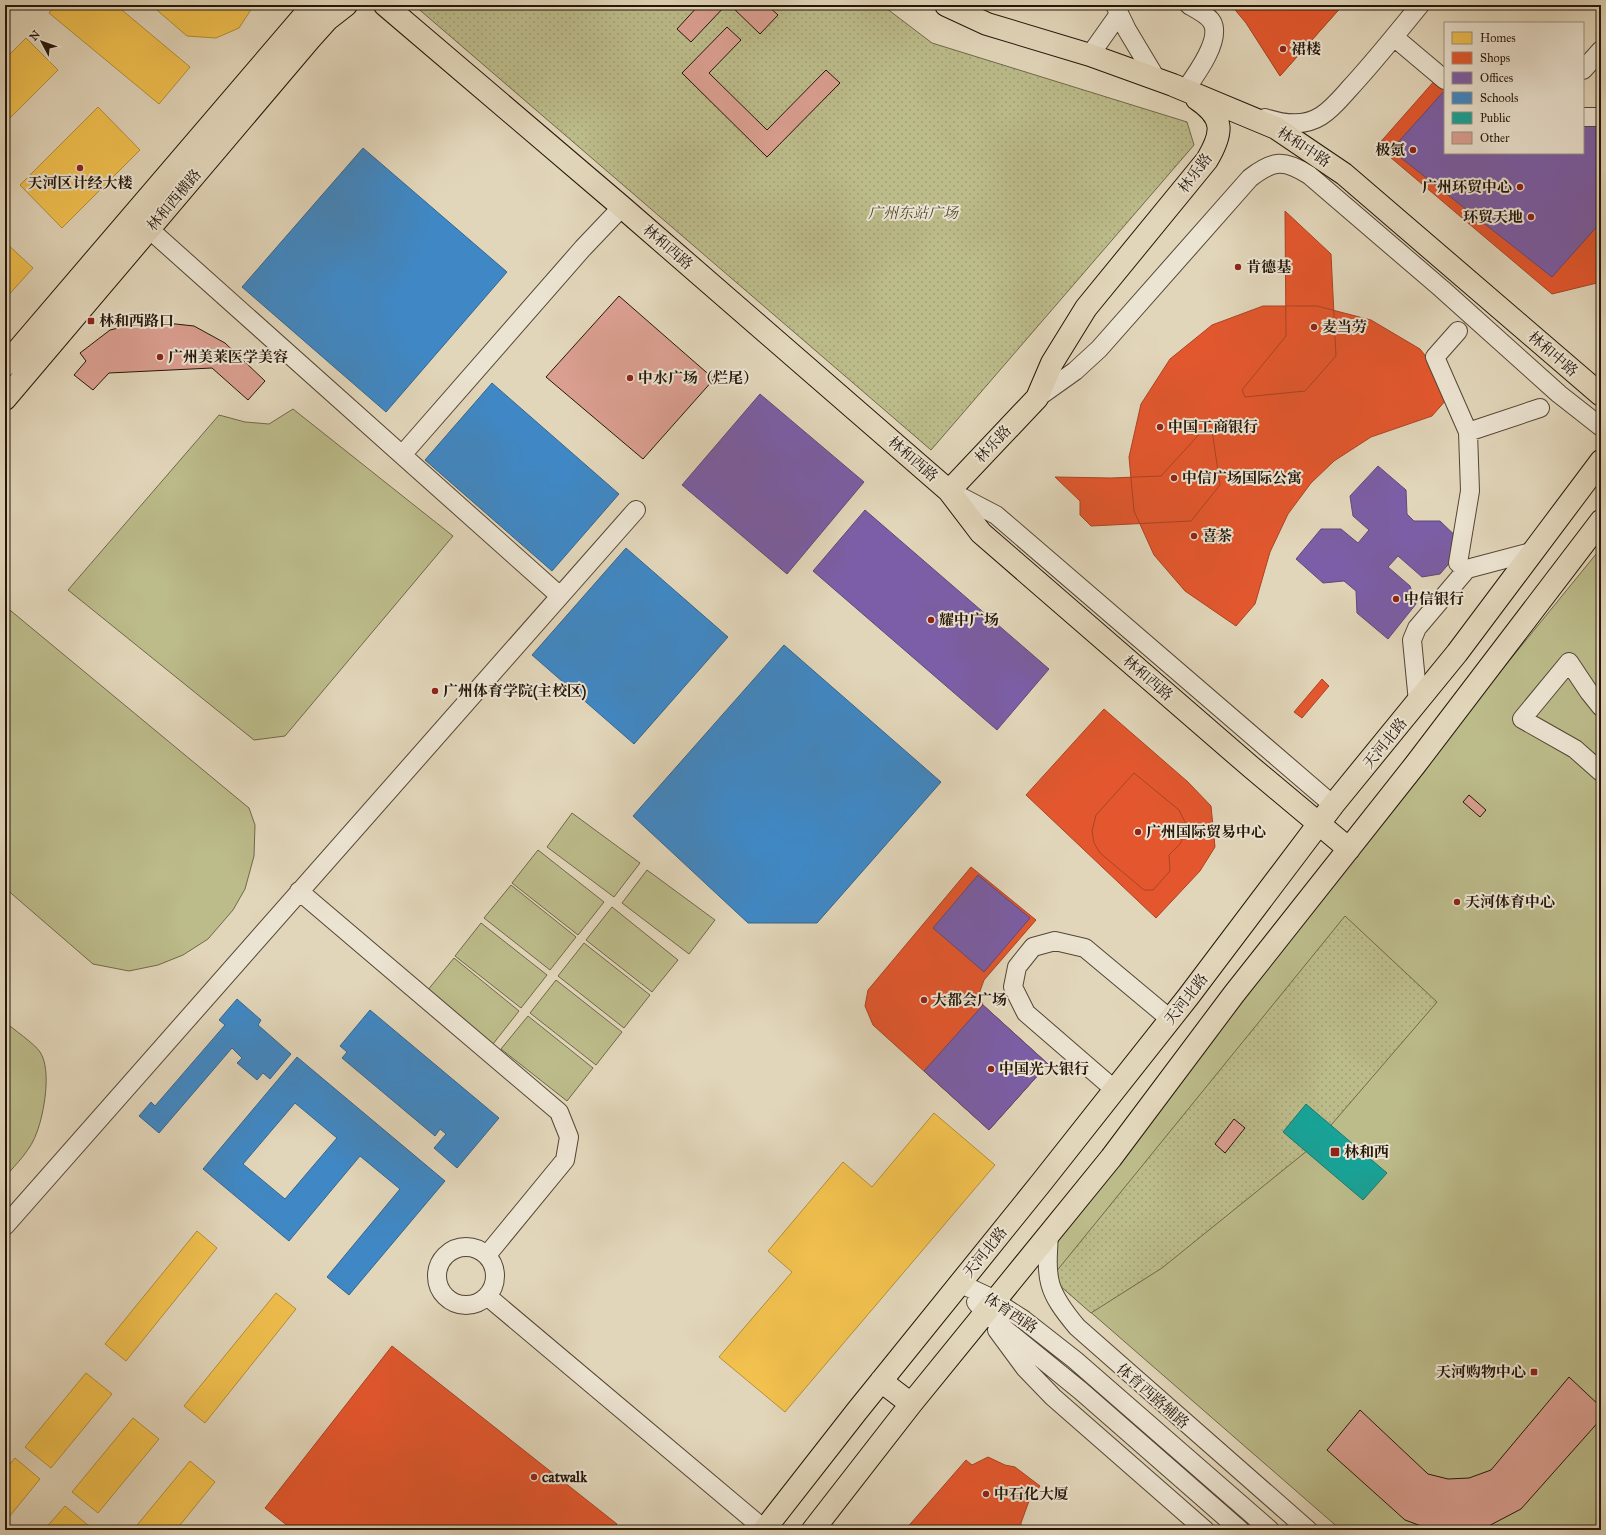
<svg xmlns="http://www.w3.org/2000/svg" width="1606" height="1535" font-family="'IM FELL Great Primer','Noto Serif SC',serif">
  <defs>
    <pattern id="park-dots" width="8" height="8" patternUnits="userSpaceOnUse"><rect width="8" height="8" fill="#bcbb8a"/><path d="M2 2h.1M6 6h.1" fill="none" stroke="#a1a076" stroke-width="1.8" stroke-linecap="round"/></pattern>
  </defs>
  <rect width="100%" height="100%" fill="#e2d6ba"/>
  <filter id="stains"><feTurbulence type="fractalNoise" baseFrequency=".005" numOctaves="4"/><feColorMatrix values="0 0 0 0 .2 0 0 0 0 .09 0 0 0 0 .02 0 0 0 .5 -.17"/></filter>
  <radialGradient id="worn" r=".72"><stop offset=".6" stop-color="#630" stop-opacity="0"/><stop offset="1" stop-color="#630" stop-opacity=".3"/></radialGradient>
  <path fill="#bcbb8a" stroke="#70684a" d="M293,409L453,536L285,736L254,740L68,590L219,415L245,422L269,424Z
    M1601,548V1530H1341L1025,1255Z
    M5,606L249,808L255,825L254,856L245,889L233,910L208,939L183,955L158,965L129,971L93,964L5,888Z
    M572,813L640,863L614,897L547,847Z
    M538,850L604,902L578,935L512,883Z
    M647,870L715,920L689,954L622,903Z
    M511,885L576,937L550,970L484,918Z
    M612,907L678,960L652,992L586,940Z
    M481,923L547,975L521,1008L455,956Z
    M584,943L650,995L624,1028L558,976Z
    M454,958L519,1011L493,1044L427,991Z
    M556,980L622,1032L596,1065L530,1013Z
    M528,1016L593,1068L567,1101L501,1049Z
    M5,1022C13,1029 35,1044 40,1052C52,1070 44,1113 37,1132C31,1150 17,1163 5,1177Z"/>
  <path fill="url(#park-dots)" stroke="#70684a" d="M414,5H882L932,43L1187,122L1194,145L931,450Z
    M1345,916L1437,1002L1313,1146L1162,1268L1091,1313L1051,1278Z"/>
  <path fill="#f2c14e" stroke="#b48e39" d="M55,5H116L190,67L159,104L49,13Z
    M151,5H254L239,28L216,38L187,36Z
    M1235,5H1343L1280,76Z
    M26,38L58,70L5,123V59Z
    M98,107L140,150L62,228L20,185Z
    M5,242L33,268L5,299Z
    M934,1113L995,1165L785,1412L719,1357L792,1272L768,1251L843,1162L872,1187Z
    M197,1231L217,1248L126,1361L105,1344Z
    M276,1293L296,1309L205,1423L184,1406Z
    M86,1373L112,1394L51,1468L25,1447Z
    M133,1418L159,1439L98,1513L72,1492Z
    M15,1458L40,1479L5,1522V1470Z
    M190,1461L215,1482L176,1530H133Z
    M65,1506L89,1526L86,1530H44Z"/>
  <path fill="#e4572e" stroke="#aa4423" d="M1231,5H1343L1280,76L1246,23Z
    M1443,71L1445,73V153H1583V118L1601,117V282L1552,294L1377,146Z
    M1285,211L1331,254L1336,356L1305,391L1245,397L1242,390L1286,336Z
    M1263,306H1317L1371,320L1420,349L1454,391L1432,416L1371,437L1334,461L1311,483L1288,514L1270,552L1255,604L1236,626L1185,591L1154,555L1134,511L1129,457L1141,404L1170,359L1212,325Z
    M1205,428L1212,430L1220,485L1191,521L1091,526L1080,515V501L1055,477L1111,478L1161,476Z
    M1322,679L1329,686L1302,718L1294,712Z
    M1104,709L1188,782L1211,806L1215,847L1200,871L1156,918L1026,795Z
    M1134,773L1179,810L1185,822V833L1180,844L1169,855L1170,871L1153,890H1144L1100,853L1094,843L1092,831L1096,815Z
    M971,867L1036,920L984,980L979,994L983,1005L1048,1064L989,1130L873,1025L865,1006L868,990Z
    M392,1346L617,1524L613,1530H293L265,1508Z
    M988,1457L1005,1465L1015,1467L1040,1486L1029,1501L1021,1523V1530H905L966,1460L972,1465Z"/>
  <path fill="#7b5ea7" stroke="#614878" d="M1445,90V153H1583V126L1601,124V222L1552,277L1391,150Z
    M760,394L864,482L787,574L682,485Z
    M1378,466L1406,490L1407,514L1414,521H1440L1465,545L1440,574L1422,577L1398,556L1388,567L1410,586L1416,604L1388,639L1357,613L1356,591L1344,581L1323,583L1296,559L1321,529H1341L1358,543L1369,530L1353,516L1350,496Z
    M865,510L1049,669L997,730L813,571Z
    M978,875L1030,918L984,972L933,928Z
    M983,1005L1048,1064L989,1130L924,1071Z"/>
  <path fill="#3f88c5" stroke="#37668d" fill-rule="evenodd" d="M363,148L507,272L386,412L242,287Z
    M492,383L619,494L552,571L425,460Z
    M626,548L728,637L634,744L532,655Z
    M784,645L941,782L817,923H748L633,816Z
    M237,999L261,1020L258,1025L291,1054L270,1079L263,1073L257,1080L237,1063L242,1058L232,1048L159,1133L139,1116L151,1102L155,1106L225,1025L219,1020Z
    M370,1010L499,1118L457,1168L434,1148L446,1134L440,1129L435,1136L342,1058L347,1052L340,1046Z
    M297,1057L445,1181L349,1295L327,1277L400,1189L360,1156L289,1241L203,1169ZM295,1103L337,1138L285,1199L243,1164Z"/>
  <path fill="#17a398" stroke="#1b796d" d="M1306,1104L1387,1173L1363,1200L1283,1132Z"/>
  <path fill="#db9f91" stroke="#241609" d="M699,5H726L691,42L677,29Z
    M730,5H767L778,15L760,34Z
    M727,27L741,40L709,73L767,130L826,70L840,83L767,157L682,73Z
    M619,296L714,379L643,459L546,377Z
    M148,321L194,326L225,343L265,381L248,400L212,368L109,373L93,390L74,375L86,361L80,353L110,330Z
    M1469,795L1486,810L1480,817L1463,802Z
    M1234,1119L1245,1128L1225,1153L1215,1144Z
    M1569,1377L1601,1407V1419L1521,1509L1481,1530H1432L1405,1520L1327,1450L1360,1410L1428,1474L1448,1479L1469,1478L1491,1470Z"/>
  <g fill="none" stroke-linecap="round" stroke-linejoin="round">
    <defs>
      <path id="minor" d="M1115,5L1127,30L1157,80
        M1189,5C1196,9 1208,15 1212,22C1222,40 1195,76 1185,90L1197,95
        M1394,37L1445,80
        M1090,55L1119,14
        M1583,70L1601,50
        M1583,117H1601
        M1265,118C1283,124 1304,127 1321,116C1332,109 1341,98 1349,89C1374,62 1397,33 1420,5
        M139,220L402,455
        M1458,331L1435,357L1468,432
        M1037,398L1075,371L1099,349L1250,178C1273,160 1284,159 1309,175L1442,289L1559,394L1601,427
        M950,491L996,515L1333,805
        M1458,563L1470,491L1468,432L1540,408
        M560,596L402,455L583,248L622,207
        M1418,702L1412,640L1417,628L1467,569L1531,552
        M1601,707L1589,692L1569,662L1522,719L1575,749L1601,772
        M299,891L559,1112L569,1137L565,1160L487,1255
        M1115,1090L1026,1013L1013,987L1017,967L1033,947L1055,941L1085,948L1170,1019
        M5,1226L636,510
        M1049,1234C1046,1280 1046,1290 1077,1327L1308,1530
        M437 1276a29 29 0 1 1 58 0a29 29 0 1 1-58 0Z
        M959,1283L987,1296L1024,1320L1075,1360L1270,1530
        M487,1296L764,1529
        M976,1302L985,1313L1081,1391L1240,1530
        M997,1330L1025,1368L1053,1397L1205,1530"/>
      <path id="major" d="M385,5L622,207L949,491L981,533L1251,767L1349,849
        M946,5L987,24L1090,55L1173,85L1276,128L1344,174L1601,395
        M5,365L313,5
        M5,399L310,39L328,19L346,5
        M949,491L1037,398L1052,363L1086,308L1207,160C1223,133 1225,118 1197,99
        M881,1381L911,1404
        M764,1530L857,1411L1041,1183L1188,997L1333,805L1457,653L1601,461
        M813,1530L911,1404L1111,1158L1234,994L1415,765L1601,521"/>
    </defs>
    <use href="#minor" stroke="#544635" stroke-width="20"/>
    <use href="#major" stroke="#241609" stroke-width="24"/>
    <use href="#minor" stroke="#ece4d2" stroke-width="18"/>
    <use href="#major" stroke="#e2d6ba" stroke-width="22"/>
  </g>
  <g fill="#8f2418" stroke="#ece4d2" stroke-width="1.5">
    <circle cx="1283" cy="49" r="4"/>
    <circle cx="1413" cy="150" r="4"/>
    <circle cx="80" cy="168" r="4"/>
    <circle cx="1520" cy="187" r="4"/>
    <circle cx="1531" cy="217" r="4"/>
    <circle cx="1238" cy="267" r="4"/>
    <rect x="87" y="317" width="8" height="8" rx="2"/>
    <circle cx="1314" cy="327" r="4"/>
    <circle cx="160" cy="357" r="4"/>
    <circle cx="630" cy="378" r="4"/>
    <circle cx="1160" cy="427" r="4"/>
    <circle cx="1174" cy="478" r="4"/>
    <circle cx="1194" cy="536" r="4"/>
    <circle cx="1396" cy="599" r="4"/>
    <circle cx="931" cy="620" r="4"/>
    <circle cx="435" cy="691" r="4"/>
    <circle cx="1138" cy="832" r="4"/>
    <circle cx="1457" cy="902" r="4"/>
    <circle cx="924" cy="1000" r="4"/>
    <circle cx="991" cy="1069" r="4"/>
    <rect x="1330" y="1147" width="10" height="10" rx="2"/>
    <rect x="1530" y="1368" width="8" height="8" rx="2"/>
    <circle cx="534" cy="1477" r="4"/>
    <circle cx="986" cy="1494" r="4"/>
  </g>
  <g text-anchor="middle" stroke-width="4" stroke-linejoin="round" paint-order="stroke">
    <g font-size="15" font-weight="bold" fill="#241609" stroke="#ece4d2" text-anchor="start">
      <text x="1291" y="54">裙楼</text>
      <text x="1405" y="155" text-anchor="end">极氪</text>
      <text x="80" y="188" text-anchor="middle">天河区计经大楼</text>
      <text x="1512" y="192" text-anchor="end">广州环贸中心</text>
      <text x="1523" y="222" text-anchor="end">环贸天地</text>
      <text x="1246" y="272">肯德基</text>
      <text x="99" y="326">林和西路口</text>
      <text x="1322" y="332">麦当劳</text>
      <text x="168" y="362">广州美莱医学美容</text>
      <text x="638" y="383">中水广场（烂尾）</text>
      <text x="1168" y="432">中国工商银行</text>
      <text x="1182" y="483">中信广场国际公寓</text>
      <text x="1202" y="541">喜茶</text>
      <text x="1404" y="604">中信银行</text>
      <text x="939" y="625">耀中广场</text>
      <text x="443" y="696">广州体育学院(主校区)</text>
      <text x="1146" y="837">广州国际贸易中心</text>
      <text x="1465" y="907">天河体育中心</text>
      <text x="932" y="1005">大都会广场</text>
      <text x="999" y="1074">中国光大银行</text>
      <text x="1344" y="1157">林和西</text>
      <text x="1526" y="1377" text-anchor="end">天河购物中心</text>
      <text x="542" y="1482">catwalk</text>
      <text x="994" y="1499">中石化大厦</text>
    </g>
    <g font-size="15" fill="#241609" stroke="#ece4d2">
      <text transform="translate(1304 147) rotate(33)" y="5">林和中路</text>
      <text transform="translate(1195 173) rotate(-53)" y="5">林乐路</text>
      <text transform="translate(174 200) rotate(-50)" y="5">林和西横路</text>
      <text transform="translate(668 247) rotate(41)" y="5">林和西路</text>
      <text transform="translate(1553 354) rotate(41)" y="5">林和中路</text>
      <text transform="translate(993 444) rotate(-47)" y="5">林乐路</text>
      <text transform="translate(913 459) rotate(41)" y="5">林和西路</text>
      <text transform="translate(1148 678) rotate(41)" y="5">林和西路</text>
      <text transform="translate(1385 743) rotate(-51)" y="5">天河北路</text>
      <text transform="translate(1186 999) rotate(-52)" y="5">天河北路</text>
      <text transform="translate(985 1252) rotate(-51)" y="5">天河北路</text>
      <text transform="translate(1011 1313) rotate(33)" y="5">体育西路</text>
      <text transform="translate(1153 1396) rotate(41)" y="5">体育西路辅路</text>
    </g>
    <g font-size="15" font-style="italic" fill="#524830" stroke="#ece4d2">
      <text x="913" y="218">广州东站广场</text>
    </g>
  </g>
  <rect width="1606" height="1535" fill="none" stroke="#e2d6ba" stroke-width="20"/>
  <rect x="6" y="6" width="1594" height="1523" fill="none" stroke="#241609" stroke-width="2"/>
  <rect x="10" y="10" width="1586" height="1515" fill="none" stroke="#241609"/>
  <rect x="1444" y="22" width="140" height="132" fill="#ece4d2" stroke="#9c9282"/>
  <rect x="1452" y="32" width="20" height="12" fill="#f2c14e" stroke="#9c9282"/>
  <text x="1480" y="42" font-size="12" fill="#241609">Homes</text>
  <rect x="1452" y="52" width="20" height="12" fill="#e4572e" stroke="#9c9282"/>
  <text x="1480" y="62" font-size="12" fill="#241609">Shops</text>
  <rect x="1452" y="72" width="20" height="12" fill="#7b5ea7" stroke="#9c9282"/>
  <text x="1480" y="82" font-size="12" fill="#241609">Offices</text>
  <rect x="1452" y="92" width="20" height="12" fill="#3f88c5" stroke="#9c9282"/>
  <text x="1480" y="102" font-size="12" fill="#241609">Schools</text>
  <rect x="1452" y="112" width="20" height="12" fill="#17a398" stroke="#9c9282"/>
  <text x="1480" y="122" font-size="12" fill="#241609">Public</text>
  <rect x="1452" y="132" width="20" height="12" fill="#db9f91" stroke="#9c9282"/>
  <text x="1480" y="142" font-size="12" fill="#241609">Other</text>
  <g transform="translate(42 42) rotate(311)" stroke="#ece4d2" stroke-width="3" paint-order="stroke">
  <path d="M0-3L7 15L0 10L-7 15Z" fill="#241609"/>
  <text y="-6" font-size="11" font-weight="bold" text-anchor="middle" fill="#241609">N</text>
  </g>
  <rect width="100%" height="100%" filter="url(#stains)"/>
  <rect width="100%" height="100%" fill="url(#worn)"/>
</svg>
